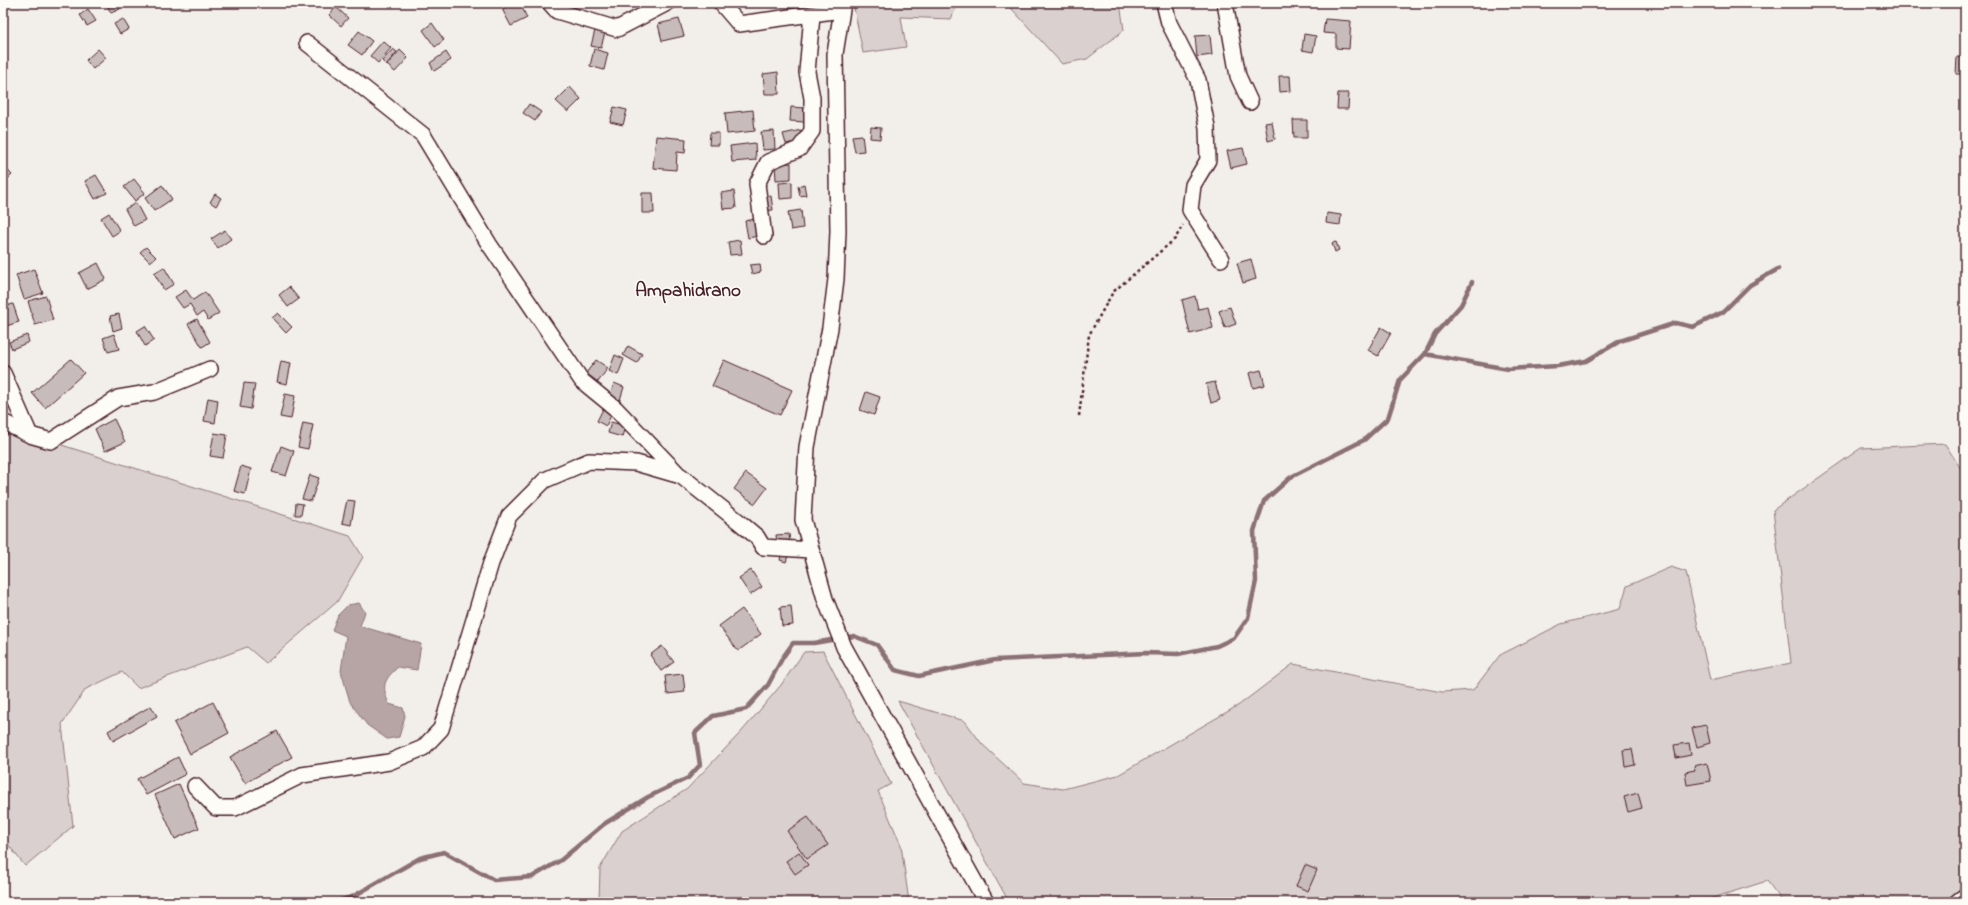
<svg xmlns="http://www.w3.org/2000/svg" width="1968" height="905" font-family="'Indie Flower',sans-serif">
  <rect width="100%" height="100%" fill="#f2efeb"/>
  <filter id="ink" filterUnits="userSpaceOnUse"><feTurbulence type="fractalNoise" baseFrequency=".025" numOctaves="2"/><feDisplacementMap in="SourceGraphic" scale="8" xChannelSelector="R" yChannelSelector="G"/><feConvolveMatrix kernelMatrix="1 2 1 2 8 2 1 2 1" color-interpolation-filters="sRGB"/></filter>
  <g filter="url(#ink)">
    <path fill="#d9d0cf" stroke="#92787d" d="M853,3H958L951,19L901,17L906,47L863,53Z
      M1002,3H1120L1124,30L1087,59L1062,64L1012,9Z
      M3,422L30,435L350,536L363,557L337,602L266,663L247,647L138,688L122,672L86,689L62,724L73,826L25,866L3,838Z
      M1945,444L1965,475V902H1783L1767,881L1700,902H1009L898,701L965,721L982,744L1024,783L1063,789L1118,775L1239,705L1293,664L1442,692L1473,690L1500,655L1561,624L1620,609L1627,586L1671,567L1686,572L1710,680L1791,663L1773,510L1861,448Z
      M823,651L891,784L878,791L901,845L909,902H599L600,868L622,831L687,789L743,730L781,685L804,652Z"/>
    <path fill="#b7a5a6" stroke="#8b6f75" d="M359,603L365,612L360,626L421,644L417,670L398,667C384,680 381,685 389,704L403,708L405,716L399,737L387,739L367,725L350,702L341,671L346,636L332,630L338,615L348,605Z"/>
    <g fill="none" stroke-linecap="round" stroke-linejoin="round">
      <path stroke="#8b6f75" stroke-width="4.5" d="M1425,354L1508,369L1558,366L1586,361L1620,341L1676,323L1693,327L1723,312L1750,285L1778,269L1773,272
        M335,902L352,897L420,858L444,852L494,880L532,877L561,860L604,824L648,797L688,778L700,765L695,733L713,716L746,709L768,685L783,657L793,643H814L854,636L877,645L895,670L919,676L995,660L1146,653L1178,654L1217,646L1234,638L1248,618L1256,581L1254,531L1264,501L1291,477L1364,440L1388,418L1400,380L1425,354L1435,334L1461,305L1472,282"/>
    </g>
    <path fill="#c8bbbb" stroke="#4a1f2b" d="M106,3H117L120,9L111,13Z
      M515,3H520L527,18L511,26L502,9Z
      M336,7L348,18L341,26L329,15Z
      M88,9L96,21L87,26L80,15Z
      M123,19L129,29L120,34L114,24Z
      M679,19L684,36L662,41L658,24Z
      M1325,19L1351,21L1349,49L1336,48V34L1323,33Z
      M432,23L444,40L435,47L423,30Z
      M595,30L605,32L601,48L591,46Z
      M359,31L372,41L362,55L348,45Z
      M1304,34L1316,36L1313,52L1302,50Z
      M1210,35L1212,55L1197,57L1195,36Z
      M383,41L391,48L378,63L370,56Z
      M98,49L106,58L93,69L86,60Z
      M393,49L397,52L386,65L382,61Z
      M594,49L608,53L604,70L590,66Z
      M400,50L408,58L395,72L387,65Z
      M446,52L451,60L434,71L430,63Z
      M1957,57H1965V74H1956Z
      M778,72L779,94H765L763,74Z
      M1279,76H1290L1291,91L1280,92Z
      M570,87L581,99L568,112L556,101Z
      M1338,93H1349L1348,109H1337Z
      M529,104L541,112L535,121L523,113Z
      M614,107L627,110L623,125L610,122Z
      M791,107L805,108L804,122L790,121Z
      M753,110L755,131L727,134L725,113Z
      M1293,120H1307V138H1294Z
      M1272,122L1275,139L1268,141L1265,123Z
      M871,127L881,128L880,139L870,138Z
      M801,130L804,140L786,144L783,134Z
      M774,131L775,149L763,150L761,132Z
      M710,133H719V145H709Z
      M862,135L864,151L855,152L852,136Z
      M656,136L686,139L685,153L677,152L676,170L653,168Z
      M755,143L756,160L732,162L730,146Z
      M1243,148L1247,164L1231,168L1227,151Z
      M791,163V179L776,180L775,164Z
      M3,165L12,175L3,183Z
      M96,175L107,193L95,199L85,181Z
      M134,179L145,193L135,201L124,187Z
      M792,182V198L780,199L779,183Z
      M804,184L806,195L800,196L798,186Z
      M162,185L172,199L154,211L145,198Z
      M734,191L736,208L723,209L721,193Z
      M642,193H653L654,213H642Z
      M215,194L221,198L216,206L210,202Z
      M771,196L773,210L763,211L762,197Z
      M136,203L145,220L134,226L125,209Z
      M801,210L803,228L791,230L788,212Z
      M109,213L120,231L112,236L101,218Z
      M1327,213L1341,215L1340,225L1326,223Z
      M755,219L758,236L748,238L745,221Z
      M225,230L231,239L218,248L211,239Z
      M740,240L742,254L730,255L728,242Z
      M1336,242L1339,250L1335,252L1332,243Z
      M146,247L156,257L150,262L140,252Z
      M1251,259L1256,279L1243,283L1237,263Z
      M98,263L106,279L87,289L79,273Z
      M760,264L761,272L752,274L750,265Z
      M164,267L174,284L164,290L154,273Z
      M34,269L43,293L24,299L16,275Z
      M289,287L299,299L288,307L279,295Z
      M186,290L193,300L205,292L219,313L208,320L203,312L197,316L190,304L183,308L175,297Z
      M46,296L53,320L35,325L28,301Z
      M1195,296L1198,309L1208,307L1213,328L1190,334L1182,300Z
      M13,304L19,322L3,327V307Z
      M1230,307L1236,324L1225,328L1219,311Z
      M278,313L292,327L286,333L272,318Z
      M119,314L122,328L113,331L110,316Z
      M197,319L210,342L202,347L188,324Z
      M145,326L154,340L145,346L137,331Z
      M1381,327L1391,333L1378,356L1368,350Z
      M114,334L119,349L108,352L103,338Z
      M27,335L29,342L12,349L9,342Z
      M628,346L642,354L637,363L623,355Z
      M615,355L624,359L618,375L609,371Z
      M71,359L84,373L45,408L32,393Z
      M596,360L608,368L598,382L586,373Z
      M724,360L792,390L780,415L712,386Z
      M281,361L291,363L287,384L277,382Z
      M1261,370L1265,385L1253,388L1249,373Z
      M1215,382L1220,400L1211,403L1206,384Z
      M244,383L255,384L251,409L240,407Z
      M614,383L624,387L620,400L610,396Z
      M866,392L880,397L874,415L860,410Z
      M285,394L295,396L291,419L280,417Z
      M208,398L218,400L215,423L204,421Z
      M604,407L613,411L606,426L597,421Z
      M114,419L125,442L105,451L95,429Z
      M611,422L625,426L622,437L608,433Z
      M303,423L313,425L308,449L298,447Z
      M214,433L227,435L223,458L210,456Z
      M281,446L294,451L286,476L272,472Z
      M241,466L251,469L245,494L234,491Z
      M746,473L767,488L755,504L734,489Z
      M310,475L319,478L311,501L302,499Z
      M347,500L355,501L351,525L342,523Z
      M296,503L303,504L301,515H295Z
      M789,534L790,542L777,544L776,535Z
      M782,551L789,553L786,562L780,560Z
      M751,570L762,587L750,595L739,578Z
      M791,606L793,625L782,626L780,607Z
      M742,609L761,634L738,651L719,626Z
      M662,646L674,662L661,671L650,655Z
      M683,674L685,692L667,694L665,676Z
      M213,702L229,733L190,754L174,723Z
      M151,706L157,716L113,741L108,731Z
      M1706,725L1710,743L1697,747L1692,728Z
      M277,731L292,757L245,783L230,757Z
      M1689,743L1691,755L1676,758L1674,745Z
      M1632,749L1635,765L1625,767L1623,750Z
      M178,757L186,774L146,795L137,779Z
      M1707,763L1711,781L1687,785L1685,772L1695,770L1694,766Z
      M179,784L199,828L175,839L155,795Z
      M1638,793L1642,808L1628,812L1624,797Z
      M808,817L828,845L807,859L787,831Z
      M799,852L808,865L795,874L786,861Z
      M1305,865L1317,870L1308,891L1296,886Z"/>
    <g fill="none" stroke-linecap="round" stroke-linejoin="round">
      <defs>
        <path id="minor" d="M550,3L557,11L617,29L667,3
          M721,3L739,24L841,10
          M843,3L835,54L838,231L836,279L830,328L807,447L803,520L825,599L844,647L986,902
          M1164,3L1169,23L1198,80L1207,127L1208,160L1193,185L1190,210L1221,259
          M1225,3L1238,76L1250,102
          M307,43L423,135L489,244L582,381L615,408L679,475
          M764,236L757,184L768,162L799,149L812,131V98L807,72L812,15
          M3,373L30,435
          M3,422L30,435L51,441L118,398L154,392L210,369
          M195,786L216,808H235L302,775L389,762L423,748L441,729L491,563L509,516L545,480L589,461L636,463L681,476L738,521L757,537L763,547L811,550
          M1957,902L1965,896"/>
      </defs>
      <use href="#minor" stroke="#4a1f2b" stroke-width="18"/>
      <path stroke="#4a1f2b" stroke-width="2.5" stroke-dasharray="3 3" stroke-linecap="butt" d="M1079,416L1089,335L1113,292L1175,239L1183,225"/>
      <use href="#minor" stroke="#fdfcf7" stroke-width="15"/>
    </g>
  </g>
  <g text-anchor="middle" stroke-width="3" stroke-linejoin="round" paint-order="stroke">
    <g font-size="19" font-weight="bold" fill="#4a1f2b" stroke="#fdfcf7">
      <text x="688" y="296">Ampahidrano</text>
    </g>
  </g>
  <rect width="1968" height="905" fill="none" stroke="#fdfcf7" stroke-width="16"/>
  <rect x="8" y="8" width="1952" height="889" fill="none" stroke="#4a1f2b" stroke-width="1.5" filter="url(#ink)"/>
</svg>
